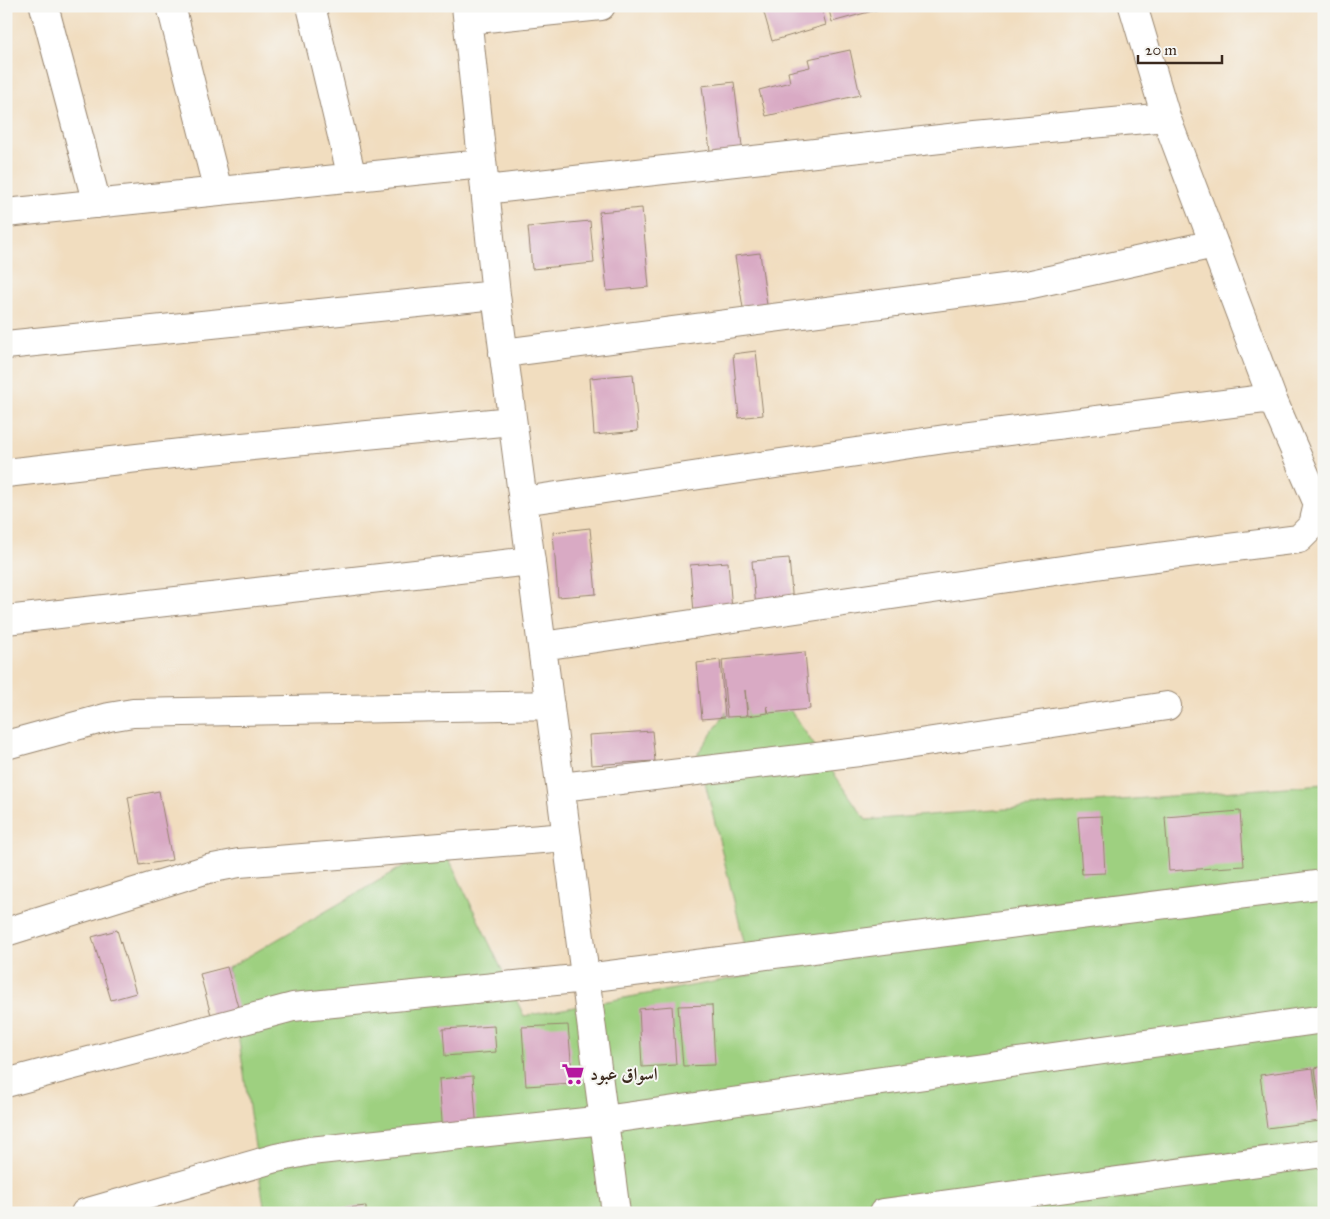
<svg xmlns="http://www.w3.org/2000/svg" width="1330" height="1219" font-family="'IM FELL Great Primer',Amiri,serif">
  <rect width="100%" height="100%" fill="#f6f6f2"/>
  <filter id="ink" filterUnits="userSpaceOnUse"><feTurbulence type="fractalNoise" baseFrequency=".02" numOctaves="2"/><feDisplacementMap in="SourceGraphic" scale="10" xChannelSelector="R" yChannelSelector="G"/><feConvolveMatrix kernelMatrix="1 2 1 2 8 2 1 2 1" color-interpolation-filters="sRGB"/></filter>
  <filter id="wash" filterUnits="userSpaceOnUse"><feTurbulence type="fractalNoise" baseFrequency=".0096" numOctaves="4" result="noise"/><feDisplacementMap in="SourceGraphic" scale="20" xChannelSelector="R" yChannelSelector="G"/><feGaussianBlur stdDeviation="1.12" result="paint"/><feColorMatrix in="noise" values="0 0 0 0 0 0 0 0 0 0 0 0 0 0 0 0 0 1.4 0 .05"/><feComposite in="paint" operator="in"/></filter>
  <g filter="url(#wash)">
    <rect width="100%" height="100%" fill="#f1ddbf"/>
    <path fill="#9ed080" stroke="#6c7d4f" d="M759,665L866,820L1324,784V1213H265L228,968L442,844L524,1016L752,975L698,753Z"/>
    <g id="blocks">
      <path fill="#d9aac4" d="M762,6H821L826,25L772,41Z
        M828,6H886L887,7L832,22Z
        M850,50L860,95L766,116L759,90L790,82L788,72L810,67L808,59Z
        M734,82L743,154L711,159L702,86Z
        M642,208L649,287L607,291L599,212Z
        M590,221L594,263L532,269L528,227Z
        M760,253L767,305L743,308L735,256Z
        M756,351L763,415L739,418L733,354Z
        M633,374L638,431L594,435L590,378Z
        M590,528L596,594L558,597L553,532Z
        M789,558L794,617L757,621L752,561Z
        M728,562L733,622L695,624L690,565Z
        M805,652L810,709L769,713L767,706L768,713L748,716L745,690L747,716L727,717L722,660Z
        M720,660L725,717L702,719L697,663Z
        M652,731L655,761L591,765L589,735Z
        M159,791L172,860L140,865L128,797Z
        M1240,811L1244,866L1169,871L1165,817Z
        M1102,816L1105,873L1082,874L1078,817Z
        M117,930L136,993L111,1000L92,937Z
        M227,967L241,1018L214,1026L200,974Z
        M712,1005L715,1065L683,1066L678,1006Z
        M672,1006L676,1065L642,1067L639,1009Z
        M568,1025L573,1083L526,1086L522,1027Z
        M494,1026L496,1052L445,1056L443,1029Z
        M1324,1066V1124H1323L1315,1068Z
        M1313,1068L1320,1121L1267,1128L1260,1075Z
        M473,1076L477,1132L443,1135L439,1079Z
        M366,1206V1213H338V1209Z"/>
    </g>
  </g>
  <g filter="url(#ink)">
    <use href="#blocks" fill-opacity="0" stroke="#96846e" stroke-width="1"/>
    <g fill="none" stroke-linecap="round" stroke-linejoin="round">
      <defs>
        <path id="minor" d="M44,6L97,204
          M171,6L218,191
          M311,6L352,178
          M466,6L496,295L616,1213
          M468,20L601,6
          M485,190L976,135L1166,117
          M6,213L482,164
          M6,345L496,295
          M503,353L1027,285L1214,244
          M6,473L181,453L512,421
          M523,501L945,439L1272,398
          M6,620L531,561
          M542,646L1110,563L1299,539L1313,525L1318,504L1272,398L1166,117L1133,6
          M6,745L109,717L133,713L550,705
          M561,787L859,752L1167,706
          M6,932L208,869L239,863L567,837
          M6,1083L293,1007L586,978L1324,884
          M85,1213L276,1158L310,1151L604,1120L1324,1019
          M883,1213L1324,1153"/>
      </defs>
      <use href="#minor" stroke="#96846e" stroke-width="30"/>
      <use href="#minor" stroke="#fff" stroke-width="28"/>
    </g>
  </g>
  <defs>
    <symbol id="supermarket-bare" viewBox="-9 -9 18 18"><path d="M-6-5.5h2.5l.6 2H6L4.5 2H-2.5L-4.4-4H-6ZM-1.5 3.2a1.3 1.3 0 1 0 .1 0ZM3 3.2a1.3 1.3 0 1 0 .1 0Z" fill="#b5179e" stroke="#f6f6f2" stroke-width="2.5" paint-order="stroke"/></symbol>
  </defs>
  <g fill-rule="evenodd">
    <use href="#supermarket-bare" x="557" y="1058" width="32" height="32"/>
  </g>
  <g text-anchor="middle" stroke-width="4" stroke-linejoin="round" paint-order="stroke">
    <g font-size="18" font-weight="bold" fill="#3b2a1e" stroke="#f6f6f2" text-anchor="start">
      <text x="590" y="1080">اسواق عبود</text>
    </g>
  </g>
  <rect width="1330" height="1219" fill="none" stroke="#f6f6f2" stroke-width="25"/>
  <path d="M1138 55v8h84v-8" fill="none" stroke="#3b2a1e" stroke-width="2.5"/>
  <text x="1145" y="55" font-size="15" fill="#3b2a1e" stroke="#f6f6f2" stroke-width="4" paint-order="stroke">20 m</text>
</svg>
